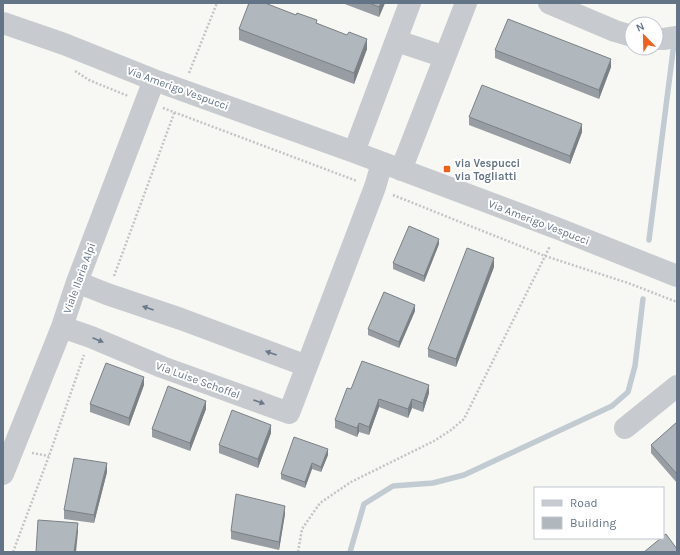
<svg xmlns="http://www.w3.org/2000/svg" width="680" height="555" font-family="Karla,sans-serif">
  <rect width="100%" height="100%" fill="#f7f7f4"/>
  <g fill="none" stroke-linecap="round" stroke-linejoin="round">
    <path stroke="#c1cbd1" stroke-width="5.5" d="M649,240L673,51L676,42
      M350,552L364,504L393,486L433,483L464,475L612,406L628,392L635,366L643,299"/>
    <path stroke="#c2c4c6" stroke-width="2.5" stroke-dasharray="2 2" stroke-linecap="butt" d="M75,71L89,80L128,96
      M189,73L217,3
      M163,108L357,181
      M393,195L545,256L628,283L677,302
      M114,276L175,111
      M32,453L49,456
      M13,552L49,456L84,355
      M298,552L302,529L320,503L351,482L434,441L451,430L464,419L550,246"/>
    <path stroke="#c7cace" stroke-width="22" d="M549,3L615,31L632,36
      M3,23L64,44L154,80L354,152L559,229L677,276
      M656,39H663L677,37
      M397,41L445,57
      M354,152L410,3
      M401,170L466,3
      M77,282L107,294L181,319L307,366
      M62,327L91,337L162,367L289,413L375,187L382,163
      M625,428L677,386
      M3,474L62,327L77,282L154,80"/>
  </g>
  <path fill="#979da3" d="M342,3H385L379,17Z
    M317,23L367,49L354,84L239,40V29Z
    M495,50L611,67L599,99L495,58Z
    M469,117L582,132L570,164L469,125Z
    M439,244L424,282L393,269V263Z
    M494,267L456,367L428,357V349Z
    M415,311L399,348L368,335V329Z
    M144,385L129,426L90,412V404Z
    M351,389L429,393L423,412L412,408L408,418L379,407L369,435L359,432L357,437L335,428V420Z
    M206,409L190,451L152,437V429Z
    M677,422V483L651,453V445Z
    M271,433L258,468L219,453V445Z
    M328,455L321,472L312,469L305,488L281,479V474Z
    M107,472L94,523L64,519V510Z
    M285,514L279,550L231,539V531Z"/>
  <path fill="#7b8084" d="M381,3H385L379,17V7Z
    M367,39V49L354,84V73Z
    M611,59V67L599,99V90Z
    M582,124V132L570,164V156Z
    M439,239V244L424,282V276Z
    M494,258V267L456,367V359Z
    M415,305V311L399,348V342Z
    M144,377V385L129,426V418Z
    M429,385V393L423,412V403Z
    M379,399V407L369,435V427Z
    M412,399V408L408,418V409Z
    M206,401V409L190,451V443Z
    M359,423V432L357,437V428Z
    M271,425V433L258,468V459Z
    M328,449V455L321,472V467Z
    M107,463V472L94,523V515Z
    M312,463V469L305,488V482Z
    M285,506V514L279,550V542Z
    M78,523V532L76,552H74Z"/>
  <path fill="#b0b7bd" stroke="#7b8084" d="M249,3H265L296,15L297,13L317,20L316,23L347,35L349,32L367,39L354,73L239,29Z
    M369,3H381L379,7Z
    M508,19L611,59L599,90L495,50Z
    M482,85L582,124L570,156L469,117Z
    M409,226L439,239L424,276L393,263Z
    M467,248L494,258L456,359L428,349Z
    M384,292L415,305L399,342L368,329Z
    M362,361L429,385L423,403L412,399L408,409L379,399L369,427L359,423L357,428L335,420L347,388L351,389Z
    M106,363L144,377L129,418L90,404Z
    M168,386L206,401L190,443L152,429Z
    M232,410L271,425L258,459L219,445Z
    M677,422V474L651,445Z
    M294,437L328,449L321,467L312,463L305,482L281,474Z
    M74,458L107,463L94,515L64,510Z
    M236,494L285,506L279,542L231,531Z
    M38,520L78,523L74,552H36Z
    M666,534L677,549V552H644L661,538H663V536Z"/>
  <defs><path id="oneway-solid" d="M-6-.8H1V-3.2L6.5 0L1 3.2V.8H-6Z"/></defs>
  <g fill="#69788b">
    <use href="#oneway-solid" transform="translate(148 308) rotate(-161)"/>
    <use href="#oneway-solid" transform="translate(98 340) rotate(23)"/>
    <use href="#oneway-solid" transform="translate(271 353) rotate(-160)"/>
    <use href="#oneway-solid" transform="translate(259 402) rotate(20)"/>
  </g>
  <rect fill="#f0611b" stroke="#fff" stroke-width="1.5" x="443" y="165" width="8" height="8" rx="2"/>
  <g text-anchor="middle" stroke-width="4" stroke-linejoin="round" paint-order="stroke">
    <g font-size="11" fill="#647487" stroke="#fff">
      <text transform="translate(178 88) rotate(20)" y="4">Via Amerigo Vespucci</text>
      <text transform="translate(539 222) rotate(21)" y="4">Via Amerigo Vespucci</text>
      <text transform="translate(79 278) rotate(-70)" y="4">Viale Ilaria Alpi</text>
      <text transform="translate(198 380) rotate(20)" y="4">Via Luise Schoffel</text>
    </g>
    <g font-size="11" font-weight="bold" fill="#647487" stroke="#fff" text-anchor="start">
      <text x="455" y="167">via Vespucci<tspan x="455" dy="13">via Togliatti</tspan></text>
    </g>
  </g>
  <rect width="680" height="555" fill="none" stroke="#647487" stroke-width="8"/>
  <rect x="534" y="487" width="130" height="52" fill="#ffffff" stroke="#c1c7cf"/>
  <rect x="542" y="500" width="20" height="6" fill="#c7cace" stroke="#c1c7cf"/>
  <text x="570" y="507" font-size="12" fill="#647487">Road</text>
  <rect x="542" y="517" width="20" height="12" fill="#b0b7bd" stroke="#c1c7cf"/>
  <text x="570" y="527" font-size="12" fill="#647487">Building</text>
  <g transform="translate(644 36) rotate(337)"><circle r="19" fill="#ffffff" stroke="#c1c7cf"/>
  <path d="M0-3L7 15L0 10L-7 15Z" fill="#f0611b"/>
  <text y="-6" font-size="11" font-weight="bold" text-anchor="middle" fill="#647487">N</text>
  </g>
</svg>
